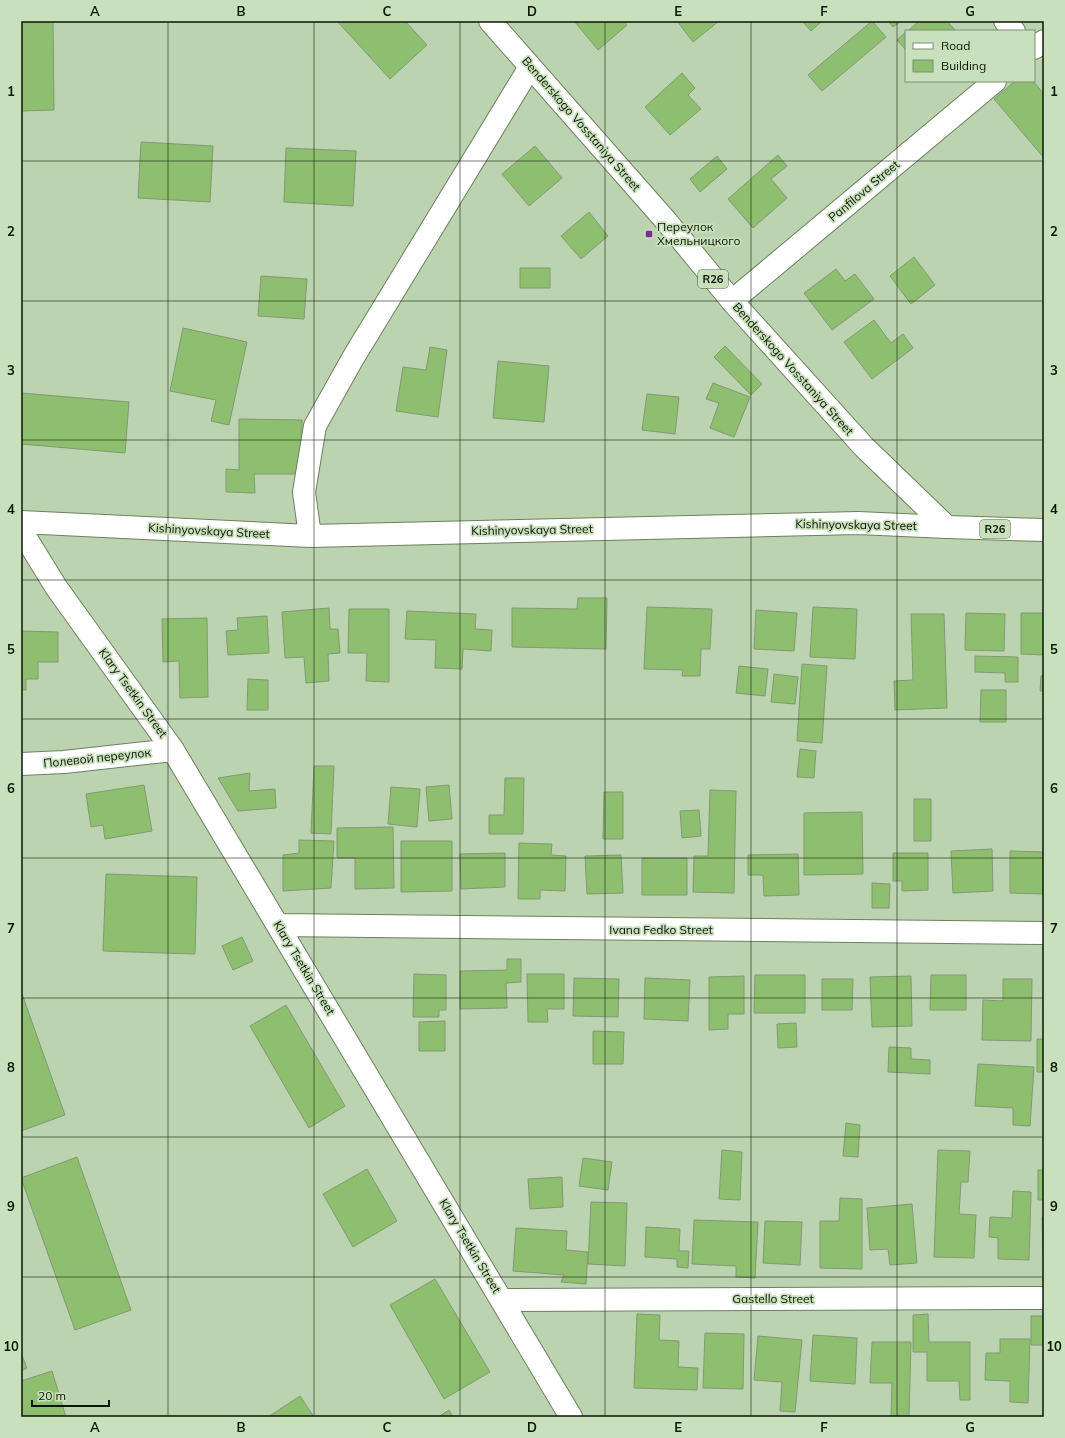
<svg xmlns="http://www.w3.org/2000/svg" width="1065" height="1438" font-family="Mulish,sans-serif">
  <rect width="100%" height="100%" fill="#bcd3af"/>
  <path fill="#8ebf6f" stroke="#829876" d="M21,21H53L54,110L21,111Z
    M337,21H405L427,45L390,79Z
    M576,21H624L627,25L598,50L575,22Z
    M677,21H719L693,42Z
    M802,21H822L811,31Z
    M872,21L886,37L822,91L808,75Z
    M888,21H901L893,27Z
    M919,21H947L956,31H908Z
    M906,32V50L897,40Z
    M682,73L695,88L688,95L701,109L670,135L645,107Z
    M1015,81H1033L1044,94V158L994,99Z
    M141,142L213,146L210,202L138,198Z
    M535,146L562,178L529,206L502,174Z
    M286,148L356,151L353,206L284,202Z
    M778,155L787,166L771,179L787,198L753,228L728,199Z
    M717,156L727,169L700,192L690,179Z
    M589,212L608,236L581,259L561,236Z
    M914,257L935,285L911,304L890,276Z
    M520,268H550V288H520Z
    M836,269L845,281L855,274L874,299L832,330L804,293Z
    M261,276L307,279L304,319L258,316Z
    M874,320L891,343L903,334L913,348L872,379L844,342Z
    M183,328L247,342L229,425L211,421L216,400L170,391Z
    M725,346L762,384L751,395L714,357Z
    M430,347L447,350L438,417L396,411L403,367L426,370Z
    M498,361L549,366L544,422L493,418Z
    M713,383L750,397L734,437L710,428L719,403L706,399Z
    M21,393L129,402L125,453L21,444Z
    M647,394L679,397L675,434L642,430Z
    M239,419L302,420L301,474H254L255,493L226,492V469L239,470Z
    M578,598H607L606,649L512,647V608L577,609Z
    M647,607L712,609L710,649H701L700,676H682L683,670L644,669Z
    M813,607L857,609L855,659L810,657Z
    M329,608L330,629H338L340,653L328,654L329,681L306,683L304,657L285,658L282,612Z
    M349,609H389V682L366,681L367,653H348Z
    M756,610L797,613L794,651L754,649Z
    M407,611L476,614L475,629L492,630L491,651L463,649L462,669L435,668L436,640L405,639Z
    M966,613L1005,614L1004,651L965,650Z
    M1021,613H1044V655L1021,654Z
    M911,614H944L947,708L895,710L894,681L913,680Z
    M267,616L269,653L228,655L226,631L238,630L237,618Z
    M207,618L208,697L180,698L179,661L163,662L162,619Z
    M21,631L58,632V662H38V679H26V690H21Z
    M975,656L1018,657V682H1005V673L975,672Z
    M802,664L827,666L822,743L797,741Z
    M739,666L768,669L765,696L736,693Z
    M774,674L798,677L795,704L771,702Z
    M1041,676H1044V691H1040Z
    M248,679L268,680V710H247Z
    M981,690H1006V722H980Z
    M800,749L816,751L814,778L797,777Z
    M314,766H334L331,834L311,833Z
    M250,773L249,791L275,789L276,808L238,811L218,778Z
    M505,778H524L523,834H489V815H504Z
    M144,785L152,831L105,839L103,825L91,827L86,794Z
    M449,785L452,819L429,821L426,787Z
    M391,787L420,789L417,827L388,824Z
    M710,790L736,791L734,893L693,892L694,856H708Z
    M604,792H623V839H603Z
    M914,799H931V841H914Z
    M699,810L701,836L682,838L680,811Z
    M862,812L863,874L804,875V813Z
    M393,827L394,888L355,889V858H337V828Z
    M299,840L334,841L331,888L283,891V855L299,853Z
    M401,841H452V891L401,892Z
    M519,843L552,844L551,855L566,856L565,891L540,890V899H518Z
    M992,849L993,891L953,893L951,851Z
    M1010,851L1044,852V894L1010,893Z
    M505,853V887L461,889L460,854Z
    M893,853H928V890L902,891V881H893Z
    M798,854L799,895L764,896L763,875H748V855Z
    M621,855L623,893L587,894L585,856Z
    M642,858H687V895H642Z
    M106,874L197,877L195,954L103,951Z
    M872,883L890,884L889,908H872Z
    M242,937L253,961L233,970L222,946Z
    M507,959H521V982L506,983L507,1008L460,1009V971L507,970Z
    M1044,971V1021H1043Z
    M414,974L446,975V1010H439V1017H413Z
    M527,974H564V1009H547L548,1022H528Z
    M755,975H805V1013H754Z
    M931,975H966V1010H930Z
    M744,976V1014H728V1029L709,1030V977Z
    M911,976L912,1026L872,1027L870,977Z
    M574,978L619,979L618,1017L573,1016Z
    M645,978L690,980L688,1021L644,1019Z
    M822,979H853L852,1010H822Z
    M1003,979H1032L1031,1041L982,1040L983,1000L1003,1001Z
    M21,991L65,1115L21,1131Z
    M286,1005L345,1106L309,1128L250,1026Z
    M445,1021V1051H419V1022Z
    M796,1023L797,1047L778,1048L777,1024Z
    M593,1031L624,1032L623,1064H593Z
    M1037,1039H1044V1072H1037Z
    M889,1047L911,1048V1059L930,1060V1074L888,1072Z
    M978,1064L1034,1067L1030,1126L1013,1125V1108L975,1106Z
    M846,1123L860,1125L858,1157L843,1156Z
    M722,1150L742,1152L740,1200L719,1199Z
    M938,1150L970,1151L968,1182H961L959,1214L976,1215L974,1258L934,1257Z
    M77,1157L131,1310L75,1330L21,1178Z
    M583,1158L612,1162L608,1190L579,1186Z
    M367,1169L397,1221L353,1247L323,1194Z
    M1038,1170H1044V1200H1038Z
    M562,1177L563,1207L530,1209L528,1179Z
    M1013,1191L1031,1192L1029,1260L998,1259V1238L989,1237L990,1217L1012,1218Z
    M840,1198L862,1199V1269L820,1268V1221H839Z
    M591,1202L627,1203L625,1266L588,1264Z
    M912,1204L917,1263L890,1265L888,1249L870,1250L867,1208Z
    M1042,1217H1044V1256H1043Z
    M694,1220L758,1222L755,1278L736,1277V1266L692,1264Z
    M765,1221L802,1222L800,1265L763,1263Z
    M646,1227L680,1229L679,1251H689L688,1268L677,1267V1259L645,1257Z
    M516,1228L567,1231L566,1250L588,1252L586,1284L561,1282L564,1275L513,1271Z
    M435,1279L490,1372L444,1399L390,1305Z
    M637,1314L660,1315L659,1340L679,1341L678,1367L698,1368L697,1390L634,1388Z
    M928,1314L929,1342H970V1400H960L959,1381H927V1352H913V1315Z
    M1031,1316H1044V1377L1043,1345H1031Z
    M705,1333L744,1334L743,1389L703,1388Z
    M813,1335L857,1338L855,1384L810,1381Z
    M758,1336L802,1340L795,1412L780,1411L782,1382L754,1380Z
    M1000,1339H1030L1028,1403L1010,1402V1381L985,1380L986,1353H1000Z
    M872,1342H911L909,1417H891L892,1383H870Z
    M21,1353L27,1368L21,1371Z
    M52,1371L66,1417H21V1381Z
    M300,1396L314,1417H268Z
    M449,1410L453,1417H438Z"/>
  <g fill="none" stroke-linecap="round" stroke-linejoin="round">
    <defs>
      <path id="minor" d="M1005,21L1014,31
        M1034,48L1044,41
        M732,301L995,81
        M21,522L310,536L858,523L947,527
        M21,530L56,587L173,750L571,1417
        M310,536L304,492L315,426L353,358L530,67
        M21,764L64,762L173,750
        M278,925L1044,933
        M503,1300L1044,1298"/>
      <path id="major" d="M490,21L667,222L732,301L864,447L947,527L1044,530"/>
    </defs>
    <use href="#minor" stroke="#6c8160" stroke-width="24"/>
    <use href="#major" stroke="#6c8160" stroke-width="24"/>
    <use href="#minor" stroke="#fff" stroke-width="22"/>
    <use href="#major" stroke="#fff" stroke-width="22"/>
  </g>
  <path fill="none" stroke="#0d1408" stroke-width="1" stroke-opacity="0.55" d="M168,21V1417M314,21V1417M460,21V1417M605,21V1417M751,21V1417M897,21V1417M21,161H1044M21,301H1044M21,440H1044M21,580H1044M21,719H1044M21,858H1044M21,998H1044M21,1137H1044M21,1277H1044"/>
  <rect fill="#7b2b9c" stroke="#c9e0bc" stroke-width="1.5" x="645" y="230" width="8" height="8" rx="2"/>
  <g text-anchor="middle" stroke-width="3.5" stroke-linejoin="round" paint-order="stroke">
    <g fill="#c9e0bc" stroke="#45513e" stroke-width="1">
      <rect x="698" y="270" width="30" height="18" rx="3"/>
      <rect x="980" y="520" width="30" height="18" rx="3"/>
    </g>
    <g font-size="11" font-weight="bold" fill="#0d1408">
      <text x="713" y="283">R26</text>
      <text x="995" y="533">R26</text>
    </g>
    <g font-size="12" fill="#0d1408" stroke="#c9e0bc">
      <text transform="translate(581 124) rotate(49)" y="4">Benderskogo Vosstaniya Street</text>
      <text transform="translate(864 191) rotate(-40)" y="4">Panfilova Street</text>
      <text transform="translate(793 369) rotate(48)" y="4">Benderskogo Vosstaniya Street</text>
      <text transform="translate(856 525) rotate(1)" y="4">Kishinyovskaya Street</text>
      <text transform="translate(532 530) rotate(-1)" y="4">Kishinyovskaya Street</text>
      <text transform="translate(209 531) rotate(3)" y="4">Kishinyovskaya Street</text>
      <text transform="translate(133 693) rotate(54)" y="4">Klary Tsetkin Street</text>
      <text transform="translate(97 758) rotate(-6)" y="4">Полевой переулок</text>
      <text x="661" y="934">Ivana Fedko Street</text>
      <text transform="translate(304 968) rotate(59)" y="4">Klary Tsetkin Street</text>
      <text transform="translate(470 1246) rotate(59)" y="4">Klary Tsetkin Street</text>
      <text x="773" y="1303">Gastello Street</text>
    </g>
    <g font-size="12" fill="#0d1408" stroke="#c9e0bc" text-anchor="start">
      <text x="657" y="231">Переулок<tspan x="657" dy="14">Хмельницкого</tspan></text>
    </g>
  </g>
  <rect width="1065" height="1438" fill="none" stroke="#c9e0bc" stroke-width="44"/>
  <rect x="905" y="30" width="130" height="52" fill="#c9e0bc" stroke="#7e8e74"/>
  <rect x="913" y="43" width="20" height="6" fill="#ffffff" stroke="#7e8e74"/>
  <text x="941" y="50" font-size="12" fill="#0d1408">Road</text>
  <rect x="913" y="60" width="20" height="12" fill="#8ebf6f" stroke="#7e8e74"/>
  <text x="941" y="70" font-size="12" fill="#0d1408">Building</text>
  <path d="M32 1400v6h77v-6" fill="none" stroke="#0d1408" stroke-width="2"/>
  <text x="38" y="1400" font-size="12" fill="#0d1408" stroke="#c9e0bc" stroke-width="3" paint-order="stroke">20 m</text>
  <rect x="22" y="22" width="1021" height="1394" fill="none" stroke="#0d1408" stroke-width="1.5"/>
  <g font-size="13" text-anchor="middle" font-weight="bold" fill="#0d1408">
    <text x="95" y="16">A</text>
    <text x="241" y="16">B</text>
    <text x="387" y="16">C</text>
    <text x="532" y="16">D</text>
    <text x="678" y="16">E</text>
    <text x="824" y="16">F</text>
    <text x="970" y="16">G</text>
    <text x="11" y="96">1</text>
    <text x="1054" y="96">1</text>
    <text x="11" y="236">2</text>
    <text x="1054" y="236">2</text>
    <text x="11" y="375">3</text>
    <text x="1054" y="375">3</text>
    <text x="11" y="514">4</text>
    <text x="1054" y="514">4</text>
    <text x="11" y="654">5</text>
    <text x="1054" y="654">5</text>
    <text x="11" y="793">6</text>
    <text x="1054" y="793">6</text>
    <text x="11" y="933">7</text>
    <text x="1054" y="933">7</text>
    <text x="11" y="1072">8</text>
    <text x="1054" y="1072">8</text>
    <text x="11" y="1211">9</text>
    <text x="1054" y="1211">9</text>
    <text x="11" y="1351">10</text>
    <text x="1054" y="1351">10</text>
    <text x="95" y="1432">A</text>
    <text x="241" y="1432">B</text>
    <text x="387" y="1432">C</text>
    <text x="532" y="1432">D</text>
    <text x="678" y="1432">E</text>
    <text x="824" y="1432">F</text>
    <text x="970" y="1432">G</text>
  </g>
</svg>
